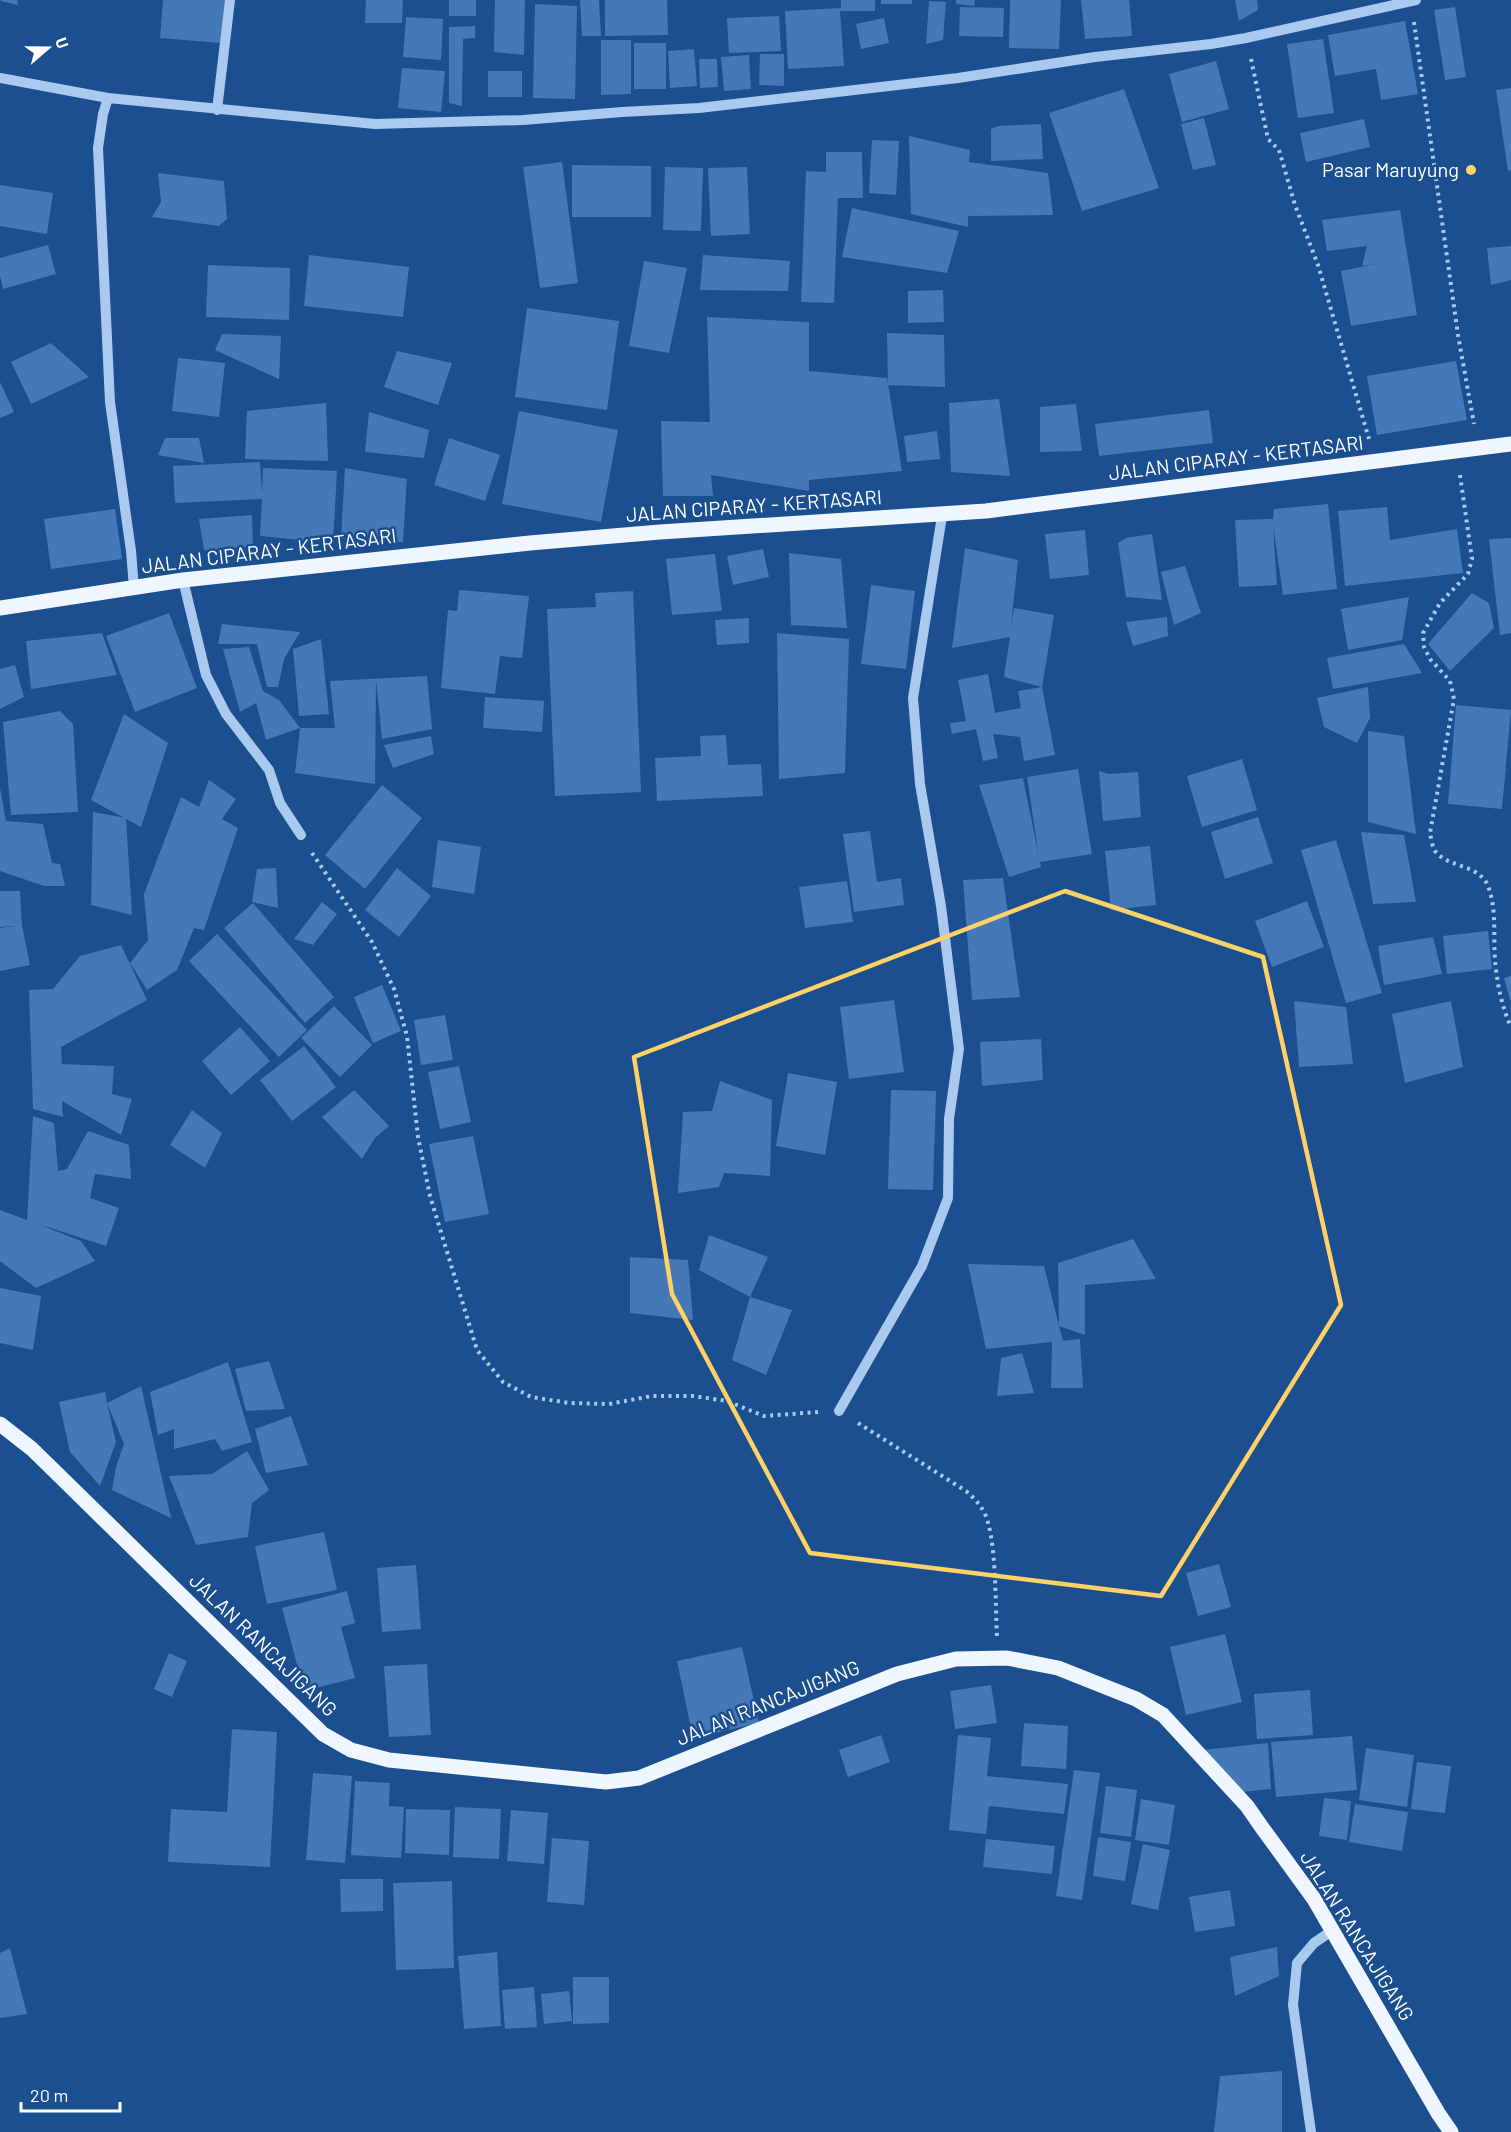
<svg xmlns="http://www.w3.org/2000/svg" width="1511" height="2132" font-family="Barlow,sans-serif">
  <rect width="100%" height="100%" fill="#1b4f8f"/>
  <path fill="#4478b7" d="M1,0H17L18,5L1,1Z
    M163,0H225L221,43L160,38Z
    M366,0H403L402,23H365Z
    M449,0H476V16H449Z
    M495,0H525L524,55L494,52Z
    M580,0H599L601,36H582Z
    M605,0H667L668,35L605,36Z
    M841,0H875V11H840L844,66L788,69L785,11L841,8Z
    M881,0H912V4H881Z
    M956,0H975L974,6L956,4Z
    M1010,0H1061L1059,49L1009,48Z
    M1081,0H1129L1132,36L1085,39Z
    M1235,0H1257L1258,10L1239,21Z
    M929,1L946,2L943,40L926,44Z
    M535,4L577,6L575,99L533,98Z
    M960,7L1004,8L1003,37L959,36Z
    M1455,7L1466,77L1445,80L1434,10Z
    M779,16L781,51L729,53L727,18Z
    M406,17L443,19L441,60L403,57Z
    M884,18L889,43L861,49L856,24Z
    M1405,21L1418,94L1381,100L1376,69L1335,76L1328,35Z
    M475,26V38L463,39L462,106L449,103V27Z
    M1323,39L1334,113L1298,118L1287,44Z
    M601,40H631V94L601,95Z
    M634,43H666V89H634Z
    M694,49L697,86L670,88L668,51Z
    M760,54H784V86L759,85Z
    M749,55L751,89L724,91L721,57Z
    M699,59H717L718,87L700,88Z
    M1216,61L1229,109L1182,122L1169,74Z
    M402,68L445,71L441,112L398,108Z
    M488,71H522V97H488Z
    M1511,88V170L1508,171L1496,90Z
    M1124,89L1159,188L1082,211L1049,113Z
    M1204,118L1216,165L1193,170L1181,124Z
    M1364,119L1370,147L1306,162L1300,133Z
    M1041,124L1043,159L991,161V129L998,126Z
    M909,136L970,150L969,162L1048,173L1053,215L968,216V227L911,214Z
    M872,140L899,141L896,195L869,193Z
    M826,152H862L863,198H838L834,303L801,302L806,171L826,172Z
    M562,162L578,283L540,288L523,167Z
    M572,165L651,166V217H572Z
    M665,167L703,168L701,231L663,230Z
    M747,167L750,234L711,236L708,168Z
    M158,173L224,181L227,219L219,226L152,217L161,202Z
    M0,185L53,193L47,234L0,226Z
    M852,208L959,231L947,273L842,257Z
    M1400,210L1417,315L1351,326L1341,271L1376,264L1362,266L1367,246L1327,251L1322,220Z
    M48,245L56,274L3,289L0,276V258Z
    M1511,246V280L1491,285L1487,248Z
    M309,255L409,267L403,317L304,306Z
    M703,255L790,261L788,291L700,290Z
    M644,261L687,268L669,353L629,346Z
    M208,265L290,268L289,320L206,317Z
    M943,290L944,322L908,323V291Z
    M527,308L619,321L607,410L515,397Z
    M707,317L809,322V371L887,378L902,471L809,480V491L711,475L713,496H663L661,421L710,422Z
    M887,333L944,335L945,387L888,385Z
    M222,334L281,336L279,379L215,350Z
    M51,343L89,377L31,404L11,362Z
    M397,351L452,363L438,405L384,387Z
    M178,358L225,363L219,417L172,411Z
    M1456,361L1467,420L1377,435L1367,376Z
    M0,382L14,412L0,418Z
    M999,399L1010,476L951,472L949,403Z
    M326,403L328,461L245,459L247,411Z
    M1076,404L1082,451L1040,452V407Z
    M1209,410L1213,443L1099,456L1095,424Z
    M519,411L618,430L601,522L502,504Z
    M369,412L429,430L424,458L365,452Z
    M937,431L940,459L907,462L904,436Z
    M165,438H199L204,463L158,455Z
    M449,438L500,455L485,501L434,485Z
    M260,462L262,493L263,468L337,471L333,543L260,536L262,499L175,503L173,466Z
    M345,468L407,479L403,542L341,539Z
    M1328,504L1337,589L1283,595L1273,525L1277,585L1239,587L1235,520L1273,519L1274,509Z
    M1387,507L1390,540L1457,529L1463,573L1345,586L1338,511Z
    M115,509L122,559L51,569L44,519Z
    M252,515L253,547L204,550L199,519Z
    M1085,530L1089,575L1050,579L1045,534Z
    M1152,534L1162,600L1126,597L1118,543L1126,538Z
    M1511,538V633L1500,635L1489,539Z
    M965,548L1018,560L1011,626L1014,608L1054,615L1042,687L1055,755L1024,761L1020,737L993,734L998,758L983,761L976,729L952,734L950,723L966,721L958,680L988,674L995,713L1021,708L1018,691L1042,687L1004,677L1010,637L952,648Z
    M763,549L769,577L733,585L727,556Z
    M789,553L841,559L847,628L791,625Z
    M715,554L722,611L672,615L666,559Z
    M1185,566L1201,613L1174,625L1161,572Z
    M871,585L915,591L906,669L861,664Z
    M459,590L529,596L522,658L500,656L495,694L441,688L448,610L457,611Z
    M633,591L641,792L555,796L547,609L596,607L595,593Z
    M1472,593L1489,603L1494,628L1450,671L1428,644Z
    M1409,597L1402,640L1348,650L1341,609Z
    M169,613L197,688L135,712L106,636Z
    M1167,617L1168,636L1133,646L1126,622Z
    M749,618V643L717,645L715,620Z
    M222,624L300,632L284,659L278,687H267L257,644H218Z
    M102,633L117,675L31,689L26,641Z
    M777,633L849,639L845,773L779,779Z
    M321,639L329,714L299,716L293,649Z
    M1404,644L1422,673L1333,689L1327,658Z
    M249,647L263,691L279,700L300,728H335L330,681L427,676L432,729L382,739L376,680L375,784L295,773L300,728L266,740L256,703L240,712L223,649Z
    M15,665L24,697L0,709V669Z
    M1368,687L1370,718L1357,743L1324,727L1317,698Z
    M485,697L544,701L542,732L483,728Z
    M1456,705L1511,710L1502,809L1448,804Z
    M60,711L73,724L78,812L11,815L3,722Z
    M124,714L168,743L141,827L91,800Z
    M1368,731L1404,736L1416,834L1368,822Z
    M726,735L728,765L761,764L763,796L657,801L655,758L701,756L700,736Z
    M431,736L434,754L393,768L384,745Z
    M1242,759L1257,810L1202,827L1187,776Z
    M1078,769L1092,854L1040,862L1041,867L1009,877L979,785L1023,778L1039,857L1027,777Z
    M1099,771L1109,774L1138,772L1141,817L1103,821Z
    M209,780L236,799L222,819L238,828L204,930L194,928L177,970L147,990L130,963L148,940L144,894L181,797L199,807Z
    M382,785L422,818L365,889L325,855Z
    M0,788L6,821L43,824L52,863L60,864L65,886H44L0,871Z
    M93,812L126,818L132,915L91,905Z
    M1258,817L1273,863L1225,879L1211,832Z
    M870,831L877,882L901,878L904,905L854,912L843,834Z
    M1361,832L1404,835L1416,902L1373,904Z
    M438,840L481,847L474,894L432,887Z
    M1336,840L1382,993L1346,1003L1301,850Z
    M1150,846L1156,905L1111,910L1105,851Z
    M276,868L278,908L252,902L257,869Z
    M397,868L431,896L399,937L365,910Z
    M1003,878L1020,997L972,1000L963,880Z
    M847,881L853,922L805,928L799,887Z
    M0,891H20L22,926L30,965L0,971V928L16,926L0,927Z
    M1307,901L1324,947L1272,967L1255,921Z
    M322,902L337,914L313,945L294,939Z
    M253,903L334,997L305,1023L224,928Z
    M1488,931L1492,969L1447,974L1443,936Z
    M217,934L307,1030L279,1057L189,961Z
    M1433,937L1442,974L1384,985L1378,946Z
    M121,945L147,1000L61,1047L62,1064L114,1066L112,1094L132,1099L121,1135L62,1101L63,1117L33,1109L29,990L53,989L80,956Z
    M1511,976V1000H1510L1504,978Z
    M382,985L401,1031L373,1043L354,997Z
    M894,1000L904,1072L849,1079L840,1007Z
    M1294,1001L1346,1007L1353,1064L1299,1067Z
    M1451,1001L1463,1067L1405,1083L1392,1014Z
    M334,1006L372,1045L340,1077L301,1038Z
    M445,1015L453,1060L421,1065L414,1020Z
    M240,1027L270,1061L231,1095L202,1061Z
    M1041,1039L1043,1080L982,1086L980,1042Z
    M304,1046L336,1087L292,1121L260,1080Z
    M459,1066L471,1122L440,1129L428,1072Z
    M788,1073L837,1082L825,1155L776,1146Z
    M720,1081L772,1100L770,1176L724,1173L719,1187L678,1193L683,1112L712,1111Z
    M354,1090L389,1126L375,1138L362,1159L322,1117Z
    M891,1090L936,1091L933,1190L888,1189Z
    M192,1110L222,1133L205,1168L170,1145Z
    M33,1116L54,1123L58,1171L67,1169L88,1131L129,1145L131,1179L95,1174L90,1198L119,1208L106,1246L35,1223L81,1241L95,1261L36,1288L0,1261V1210L27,1220Z
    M473,1136L489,1214L445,1222L429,1144Z
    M709,1235L768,1257L750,1297L699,1270Z
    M1133,1239L1156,1279L1085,1285V1335L1059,1326L1063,1341L1080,1339L1083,1388H1051L1052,1342L986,1349L968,1264L1044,1266L1059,1326L1058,1263Z
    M630,1257L688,1260L693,1320L630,1313Z
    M0,1288L41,1296L33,1350L0,1343Z
    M750,1297L792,1310L766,1375L732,1360Z
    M1022,1353L1034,1393L997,1396L1001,1358Z
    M269,1361L285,1409L246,1411L235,1369Z
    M228,1362L252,1442L222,1451L215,1439L174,1449V1429L158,1435L150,1392Z
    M141,1386L171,1518L112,1490L116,1467L124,1444L107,1403L116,1442L100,1486L70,1452L59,1402L105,1392L107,1403Z
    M291,1416L308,1465L266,1473L255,1429Z
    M247,1451L269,1490L252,1503L248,1537L196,1545L169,1476L212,1474Z
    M324,1532L337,1590L267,1604L255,1546Z
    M1219,1564L1231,1607L1198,1616L1186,1573Z
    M416,1565L421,1629L382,1632L377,1568Z
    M347,1591L355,1623L341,1627L355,1678L304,1691L282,1608Z
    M1225,1634L1242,1702L1186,1715L1170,1647Z
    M742,1647L759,1723L693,1738L677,1661Z
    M169,1653L187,1661L172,1697L154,1689Z
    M427,1664L431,1735L389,1737L384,1666Z
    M991,1685L997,1723L955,1729L950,1691Z
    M1310,1690L1313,1735L1257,1739L1254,1694Z
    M1024,1723L1068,1726L1066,1769L1021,1766Z
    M232,1729L277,1732L270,1867L168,1862L171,1809L227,1812Z
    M881,1735L890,1762L848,1777L839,1750Z
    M958,1735L991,1738L987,1776L1068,1784L1064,1814L989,1806L986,1834L949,1830Z
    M1352,1736L1357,1790L1276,1797L1271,1742Z
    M1268,1743L1271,1789L1242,1792L1203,1750Z
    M1366,1748L1414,1755L1407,1807L1359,1800Z
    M1417,1762L1451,1766L1445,1813L1411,1809Z
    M1074,1770L1100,1773L1082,1900L1056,1896Z
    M313,1773L352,1776L345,1863L306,1860Z
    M355,1781L390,1783L389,1806L404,1807L401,1858L351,1855Z
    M1106,1786L1137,1790L1131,1837L1100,1833Z
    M1324,1798L1351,1801L1347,1840L1319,1836Z
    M1141,1799L1175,1805L1169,1845L1135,1840Z
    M1355,1804L1408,1812L1402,1851L1349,1842Z
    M455,1807L501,1809L499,1859L453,1857Z
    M406,1809L450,1810L449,1855L405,1853Z
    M511,1810L548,1813L544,1864L507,1861Z
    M1098,1837L1131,1842L1125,1881L1093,1876Z
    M552,1838L589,1841L584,1905L547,1902Z
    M986,1839L1055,1846L1052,1874L983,1867Z
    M1143,1844L1170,1850L1158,1910L1131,1904Z
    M340,1879H383V1911L341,1912Z
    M452,1881L454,1968L396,1970L393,1883Z
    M1230,1890L1235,1926L1195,1932L1189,1897Z
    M1277,1947L1279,1976L1235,1996L1230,1957Z
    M10,1948L27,2014L0,2018V1953Z
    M497,1952L501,2026L464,2029L458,1956Z
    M573,1977H609V2023L573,2024Z
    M534,1987L537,2027L505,2029L502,1990Z
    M569,1991L572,2021L544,2024L541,1994Z
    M1282,2071V2132H1214L1220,2076Z"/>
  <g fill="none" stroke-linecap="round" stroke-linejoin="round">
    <path stroke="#a9c9ee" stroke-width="4" stroke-dasharray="3 4.5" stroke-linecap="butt" d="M1414,22L1458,335L1474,424
      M1251,59L1268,139L1279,150L1295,205L1318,265L1369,439
      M1460,475L1472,559L1468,574L1440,603L1423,633L1424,647L1430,659L1450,681L1454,699L1430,833C1431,838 1432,846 1435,851C1448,868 1479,864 1488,886C1498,912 1492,942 1496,969C1498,988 1503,1010 1511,1027
      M312,853L372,942L394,989L407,1036L418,1137L430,1196L477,1350L503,1382L531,1397L569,1403L609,1404L652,1396H693L727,1401L764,1416L818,1412
      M858,1423L966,1491C973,1497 979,1503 984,1512C997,1537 995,1605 997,1636"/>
    <path stroke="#a9c9ee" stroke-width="10" d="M0,78L108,98
      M217,110L230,0
      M183,580L206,675L226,714L269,770L280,803L301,835
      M134,588L131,551L110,402L98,148L103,114L108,98L375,124L523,120L622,112L699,108L958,78L1095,57L1211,44L1246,38L1416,0
      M839,1411L922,1266L948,1198L949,1119L959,1049L941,906L920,784L913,698L942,516
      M1311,2132L1293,2005L1297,1963L1314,1943L1333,1930"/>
    <path stroke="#f0f6ff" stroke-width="15" d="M0,608L183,580L530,543L660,532L986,511L1511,444
      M0,1424L32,1449L323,1734L351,1750L389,1760L606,1782L639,1778L897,1674L956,1659L1007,1658L1058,1668L1136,1699L1163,1715L1247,1806L1263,1829L1314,1899L1438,2113L1451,2132"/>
  </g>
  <path fill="none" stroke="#ffd166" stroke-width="4.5" stroke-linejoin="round" d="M1065,891L1263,957L1341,1305L1161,1596L810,1553L672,1294L634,1057Z"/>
  <circle fill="#ffd166" stroke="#1b4f8f" stroke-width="2" cx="1471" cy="170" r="6"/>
  <g text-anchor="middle" stroke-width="5" stroke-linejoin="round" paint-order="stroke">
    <g font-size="20" fill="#fff" stroke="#1b4f8f" text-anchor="end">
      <text x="1459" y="177">Pasar Maruyung</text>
    </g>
    <g font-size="20" fill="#fff" stroke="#1b4f8f">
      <text transform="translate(1236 458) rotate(-7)" y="7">JALAN CIPARAY - KERTASARI</text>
      <text transform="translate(754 506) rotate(-4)" y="7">JALAN CIPARAY - KERTASARI</text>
      <text transform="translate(269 551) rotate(-7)" y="7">JALAN CIPARAY - KERTASARI</text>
      <text transform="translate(263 1645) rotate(44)" y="7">JALAN RANCAJIGANG</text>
      <text transform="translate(768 1703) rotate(-22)" y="7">JALAN RANCAJIGANG</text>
      <text transform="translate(1357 1936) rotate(58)" y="7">JALAN RANCAJIGANG</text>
    </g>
  </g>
  <g transform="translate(48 48) rotate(70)" stroke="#1b4f8f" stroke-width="4.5" paint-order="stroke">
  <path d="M0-4.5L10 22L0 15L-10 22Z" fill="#ffffff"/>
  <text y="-9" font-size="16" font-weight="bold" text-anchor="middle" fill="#ffffff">U</text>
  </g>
  <path d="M21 2102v9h99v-9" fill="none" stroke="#ffffff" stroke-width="3"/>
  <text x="30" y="2102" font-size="18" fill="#ffffff" stroke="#1b4f8f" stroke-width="4.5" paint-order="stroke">20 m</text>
</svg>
